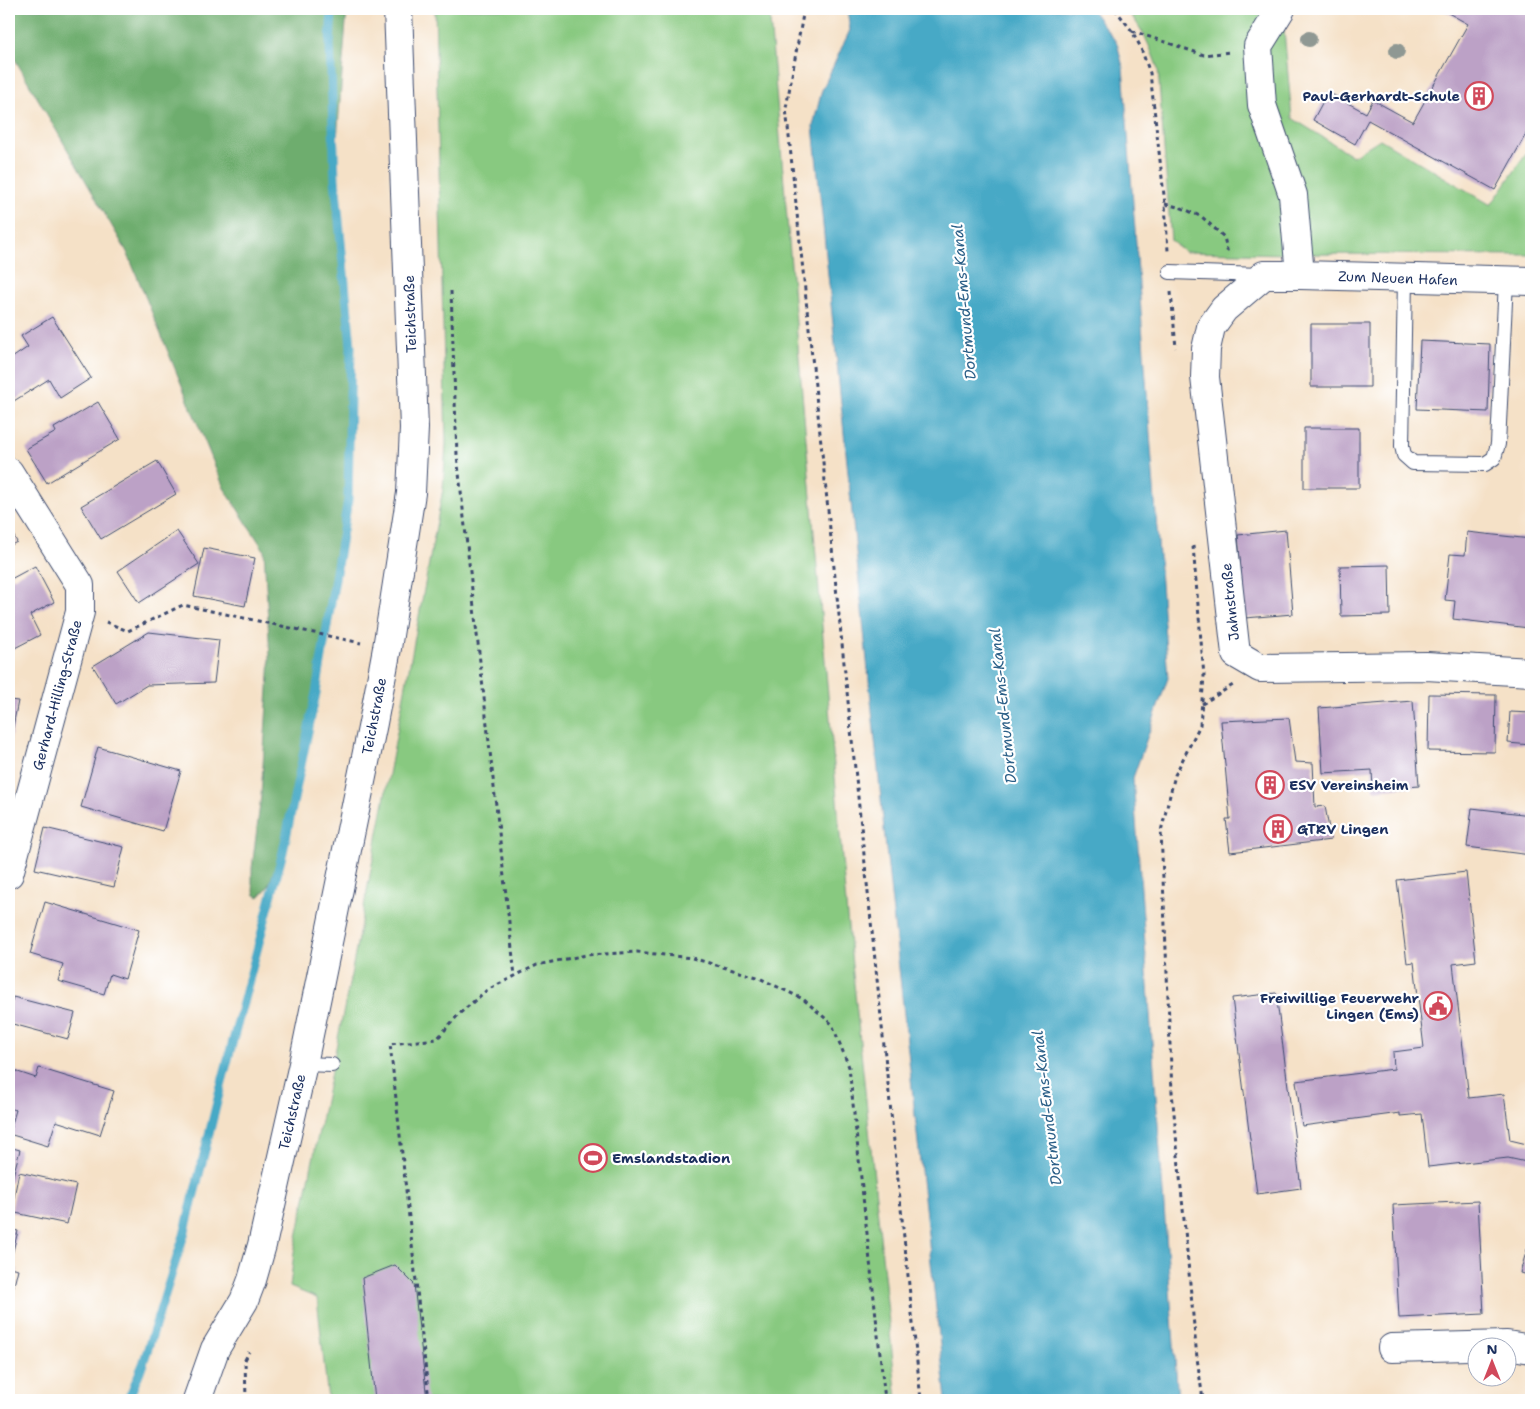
<svg xmlns="http://www.w3.org/2000/svg" width="1540" height="1409" font-family="'Shantell Sans',sans-serif">
  <rect width="100%" height="100%" fill="#fff"/>
  <filter id="ink" filterUnits="userSpaceOnUse"><feTurbulence type="fractalNoise" baseFrequency=".02" numOctaves="2"/><feDisplacementMap in="SourceGraphic" scale="10" xChannelSelector="R" yChannelSelector="G"/><feConvolveMatrix kernelMatrix="1 2 1 2 8 2 1 2 1" color-interpolation-filters="sRGB"/></filter>
  <filter id="wash" filterUnits="userSpaceOnUse"><feTurbulence type="fractalNoise" baseFrequency=".0096" numOctaves="4" result="noise"/><feDisplacementMap in="SourceGraphic" scale="20" xChannelSelector="R" yChannelSelector="G"/><feGaussianBlur stdDeviation="1.12" result="paint"/><feColorMatrix in="noise" values="0 0 0 0 0 0 0 0 0 0 0 0 0 0 0 0 0 1.4 0 .05"/><feComposite in="paint" operator="in"/></filter>
  <g filter="url(#wash)">
    <rect width="100%" height="100%" fill="#f5e1c7"/>
    <path fill="#88c980" stroke="#527c6f" d="M435,9H769L847,916L897,1400H328L317,1298L290,1287L294,1252L352,970L443,489L446,444Z
      M1126,9H1282L1292,118L1353,156L1380,139L1491,205L1531,147V255L1290,254L1185,252L1171,241L1158,69C1149,44 1143,29 1126,9Z"/>
    <path fill="#6ead6e" stroke="#446e66" d="M9,9H347L334,179L350,346L346,499L314,694L281,852L268,887L259,897L255,895L252,884V868L261,796L270,658L264,550L224,488L127,252L9,49Z"/>
    <path fill="#46a9c6" stroke="#306c92" d="M847,9H1091L1117,43L1123,67L1168,678L1133,778L1178,1400H946L886,849L813,126L822,90L850,30Z"/>
    <g fill="none" stroke-linecap="round" stroke-linejoin="round">
      <path stroke="#46a9c6" stroke-width="9" d="M128,1400L143,1364L184,1235L222,1082L283,852L316,693L348,500L351,346L335,179L330,44L332,9"/>
    </g>
    <g id="blocks">
      <path fill="#bca1c6" d="M1441,9H1531V125L1495,190L1368,120L1355,144L1313,120L1328,92L1366,113L1373,100L1413,122L1468,24Z
        M52,317L91,378L60,398L49,379L9,404V360L28,347L21,336Z
        M1311,324H1370V387H1311Z
        M1420,341L1490,344L1488,412L1417,409Z
        M98,402L120,439L47,483L26,449L56,432L54,428Z
        M1304,428H1359V488H1304Z
        M157,461L176,494L101,539L81,506Z
        M9,527L17,542L9,546Z
        M1286,530L1293,614L1245,618L1238,535Z
        M177,531L199,564L139,603L118,571Z
        M1467,532L1531,539V609L1529,628L1453,619L1455,601L1445,600L1450,554L1465,555Z
        M204,548L255,558L245,606L194,596Z
        M1389,565L1390,615L1341,616L1340,566Z
        M35,566L54,602L30,615L40,635L9,651V580Z
        M149,632L219,640L214,683L147,685L116,704L93,666Z
        M1429,694L1496,695L1495,752L1428,751Z
        M9,700L18,701L10,742H9Z
        M1413,701L1419,786L1373,790L1372,770L1323,773L1319,708Z
        M1510,712L1531,713V745L1508,743Z
        M1289,718L1295,762L1313,763L1315,807L1325,806L1331,840L1230,852L1226,819H1230L1221,721Z
        M98,747L181,771L163,831L81,807Z
        M1472,808L1531,815V855L1467,847Z
        M45,828L124,847L114,887L35,869Z
        M1466,872L1476,961L1453,964L1469,1098L1504,1094L1510,1140L1531,1145V1163L1508,1158L1428,1167L1422,1114L1400,1116V1113L1302,1126L1296,1081L1394,1069L1393,1052L1424,1048L1414,962L1407,963L1397,880Z
        M45,902L139,930L125,979L110,974L104,994L58,981L63,964L30,954Z
        M1276,993L1301,1188L1257,1194L1232,998Z
        M13,997L75,1013L68,1039L9,1023V1011Z
        M39,1068L114,1091L100,1135L56,1121L48,1146L9,1134L16,1110L9,1108V1069L36,1078Z
        M9,1147L20,1150L11,1183L9,1182Z
        M19,1172L76,1185L67,1224L11,1212Z
        M1478,1201L1484,1314L1399,1318L1393,1205Z
        M9,1229L18,1231L9,1267Z
        M1531,1235V1276L1520,1273Z
        M395,1265L414,1284L427,1400H375L362,1278Z
        M9,1267L18,1269L9,1306Z"/>
    </g>
  </g>
  <g filter="url(#ink)">
    <use href="#blocks" fill-opacity="0" stroke="#3c4a6e" stroke-width="1"/>
    <g fill="none" stroke-linecap="round" stroke-linejoin="round">
      <defs>
        <path id="service" d="M1170,272L1261,275
          M1405,278L1402,446L1404,455L1413,463L1485,464L1494,458L1498,444L1506,281
          M303,1064L332,1065"/>
        <path id="minor" d="M1281,9L1258,46L1262,105L1293,195L1300,275
          M1531,281L1300,275H1264L1224,309L1211,327L1206,349L1205,377L1236,654L1260,668L1426,666L1531,672
          M9,472L80,585V612L9,874
          M1392,1348L1507,1345L1531,1349
          M197,1400L215,1349L244,1301L252,1280L262,1245L303,1064L373,723L387,648L411,493L414,428L398,9"/>
      </defs>
      <use href="#service" stroke="#3c4a6e" stroke-width="16"/>
      <use href="#minor" stroke="#3c4a6e" stroke-width="30"/>
      <path stroke="#3c4a6e" stroke-width="3" stroke-dasharray="4 4" stroke-linecap="butt" d="M804,9L786,108L921,1400
        M1115,9L1132,31L1140,46L1150,73L1165,204L1168,251
        M1132,31L1204,55L1231,52
        M1165,204L1182,208L1202,217L1224,237L1228,254
        M451,291L457,455L515,976
        M1171,292L1176,348
        M1193,546L1204,676L1200,725L1175,775L1161,831L1172,1092L1197,1358L1203,1400
        M106,622L128,631L183,605L361,643
        M1202,704L1233,685
        M246,1400L245,1360L249,1352
        M429,1400L390,1044L437,1039L459,1014L487,990L537,965L586,955L637,952L692,958L757,977L803,999L832,1024L849,1067L885,1400"/>
      <use href="#service" stroke="#fff" stroke-width="14"/>
      <use href="#minor" stroke="#fff" stroke-width="28"/>
    </g>
    <g fill="#8f9893">
      <circle cx="1309" cy="39" r="8"/>
      <circle cx="1397" cy="51" r="8"/>
    </g>
  </g>
  <defs>
    <symbol id="building-ring" viewBox="-11 -11 22 22"><circle r="9.5" fill="#fff" stroke="#d1495b" stroke-width="1.5"/><path d="M-4-6H4V6H1V3H-1V6H-4ZM-2.5-4.3h1.7v1.8h-1.7ZM.8-4.3h1.7v1.8H.8ZM-2.5-1h1.7V.8h-1.7ZM.8-1h1.7V.8H.8Z" fill="#d1495b"/></symbol>
    <symbol id="civic-ring" viewBox="-11 -11 22 22"><circle r="9.5" fill="#fff" stroke="#d1495b" stroke-width="1.5"/><path d="M-.6-6.5H3V-4.5H.6V-3L4-1V1h2V6H-6V1h2V-1L-.6-3ZM-1.2 2.5V6h2.4V2.5Z" fill="#d1495b"/></symbol>
    <symbol id="stadium-ring" viewBox="-11 -11 22 22"><circle r="9.5" fill="#fff" stroke="#d1495b" stroke-width="1.5"/><path d="M0-5a6.5 5 0 1 0 0 10a6.5 5 0 1 0 0-10ZM-3.5-1.8h7v3.6h-7Z" fill="#d1495b"/></symbol>
  </defs>
  <g fill-rule="evenodd">
    <use href="#building-ring" x="1463" y="80" width="32" height="32"/>
    <use href="#building-ring" x="1254" y="769" width="32" height="32"/>
    <use href="#building-ring" x="1262" y="813" width="32" height="32"/>
    <use href="#civic-ring" x="1422" y="990" width="32" height="32"/>
    <use href="#stadium-ring" x="577" y="1142" width="32" height="32"/>
  </g>
  <g text-anchor="middle" stroke-width="4.5" stroke-linejoin="round" paint-order="stroke">
    <g font-size="14" font-weight="bold" fill="#1b2f5e" stroke="#fff" text-anchor="start">
      <text x="1460" y="101" text-anchor="end">Paul-Gerhardt-Schule</text>
      <text x="1289" y="790">ESV Vereinsheim</text>
      <text x="1297" y="834">GTRV Lingen</text>
      <text x="1419" y="1003" text-anchor="end">Freiwillige Feuerwehr<tspan x="1419" dy="16">Lingen (Ems)</tspan></text>
      <text x="612" y="1163">Emslandstadion</text>
    </g>
    <g font-size="14" fill="#1b2f5e" stroke="#fff">
      <text transform="translate(1398 278) rotate(2)" y="5">Zum Neuen Hafen</text>
      <text transform="translate(410 314) rotate(-92)" y="5">Teichstraße</text>
      <text transform="translate(1230 602) rotate(-96)" y="5">Jahnstraße</text>
      <text transform="translate(57 695) rotate(-75)" y="5">Gerhard-Hilling-Straße</text>
      <text transform="translate(374 716) rotate(-79)" y="5">Teichstraße</text>
      <text transform="translate(292 1112) rotate(-77)" y="5">Teichstraße</text>
    </g>
    <g font-size="15" font-style="italic" fill="#2c6088" stroke="#fff">
      <text transform="translate(964 302) rotate(-95)" y="5">Dortmund-Ems-Kanal</text>
      <text transform="translate(1003 706) rotate(-96)" y="5">Dortmund-Ems-Kanal</text>
      <text transform="translate(1047 1108) rotate(-97)" y="5">Dortmund-Ems-Kanal</text>
    </g>
  </g>
  <rect width="1540" height="1409" fill="none" stroke="#fff" stroke-width="30"/>
  <g transform="translate(1492 1362)"><circle r="24" fill="#ffffff" stroke="#a4acbf"/>
  <path d="M0-4L9 19L0 12L-9 19Z" fill="#d1495b"/>
  <text y="-8" font-size="14" font-weight="bold" text-anchor="middle" fill="#1b2f5e">N</text>
  </g>
</svg>
